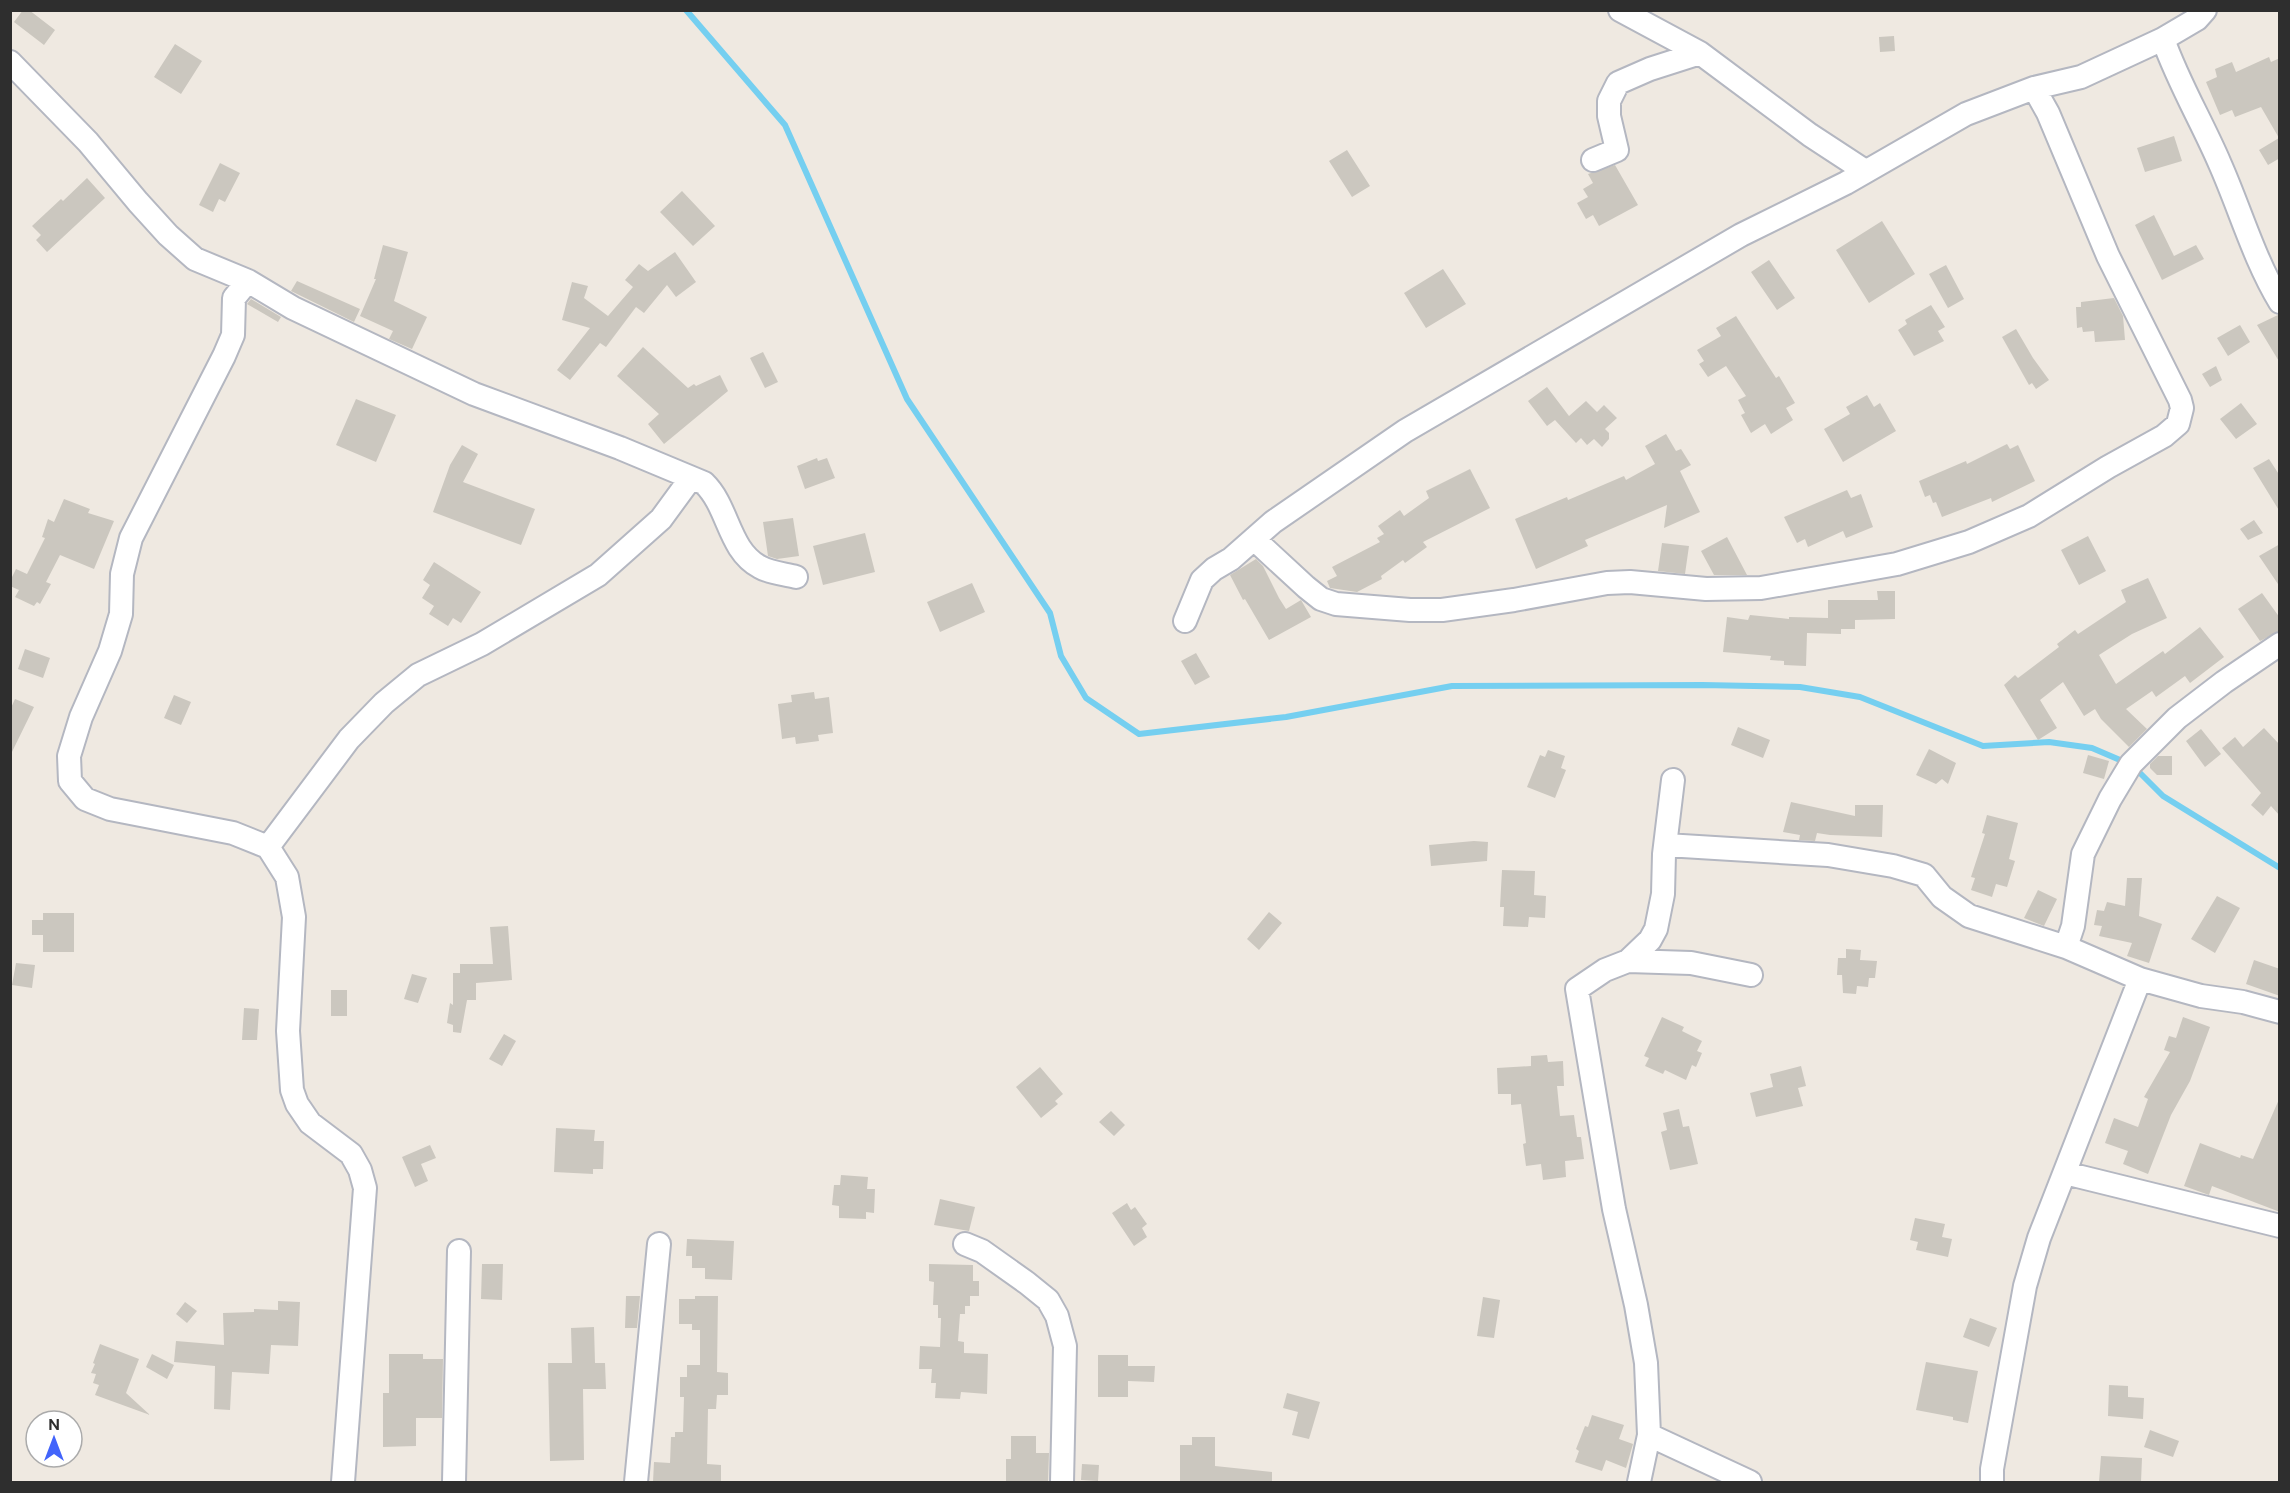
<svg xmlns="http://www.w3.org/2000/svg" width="2290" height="1493" font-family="'DM Sans',sans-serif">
  <rect width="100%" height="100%" fill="#efe9e1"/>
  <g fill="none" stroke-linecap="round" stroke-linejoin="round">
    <path stroke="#75cff0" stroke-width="6" d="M686,10L785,125L907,399L1050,613L1061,656L1086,698L1139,734L1286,717L1452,686L1702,685L1800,687L1860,697L1983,746L2049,742L2092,748L2127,763
      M2135,768L2163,796L2280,868"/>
  </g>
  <path fill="#cbc7bf" d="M23,10H29L55,30L44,45L14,22Z
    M1894,36L1895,51L1880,52L1879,37Z
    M175,44L202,61L181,94L154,77Z
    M2269,57L2271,62L2280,58V158L2268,165L2259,150L2279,138L2261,107L2235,117L2232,110L2220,115L2206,82L2217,77L2215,69L2232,62L2236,72Z
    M2174,136L2182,161L2145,172L2137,148Z
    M1347,150L1370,186L1352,197L1329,161Z
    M220,163L240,173L225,202L219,199L213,212L199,205Z
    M1615,165L1638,205L1599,226L1593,215L1586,219L1577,203L1588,197L1583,189L1593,183L1588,174Z
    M87,178L105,198L47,252L36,240L41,235L32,226L61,199L63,201Z
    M682,191L715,226L693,246L660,212Z
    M2154,215L2174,256L2196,245L2204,259L2162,280L2135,225Z
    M1882,221L1915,274L1869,303L1836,250Z
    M383,245L408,252L394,301L427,317L412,349L389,339L393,331L360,316L376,279H374Z
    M675,252L696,282L676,297L667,285L644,313L636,307L606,347L600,343L570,380L557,370L590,328L562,320L572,282L588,286L584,298L608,316L633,287L625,280L639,264L648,271Z
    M1769,260L1795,298L1777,310L1751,272Z
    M1946,265L1964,299L1948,308L1929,274Z
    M1443,269L1466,304L1426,328L1404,293Z
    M297,281L360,309L354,322L291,291Z
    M2114,298L2123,316L2125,340L2095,342L2094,331L2083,332L2082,327L2077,328L2076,307H2081V302Z
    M251,299L281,317L278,322L247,304Z
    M1931,305L1945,327L1938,331L1944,341L1914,356L1898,330L1907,324L1905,320Z
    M2278,315H2280V363L2257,325Z
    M1736,316L1776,378L1779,376L1795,403L1786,408L1793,420L1771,434L1765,424L1751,433L1741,415L1745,413L1738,400L1746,396L1726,366L1708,377L1699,364L1704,361L1697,350L1721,336L1716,328Z
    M2240,325L2250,342L2228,356L2217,338Z
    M2016,329L2033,358L2049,380L2036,389L2032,383L2029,385L2002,337Z
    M643,347L688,388L694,384L696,386L720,375L728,391L664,444L648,424L659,414L617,376Z
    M763,352L778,382L765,388L750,358Z
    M2216,366L2222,380L2210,387L2202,374Z
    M1547,387L1569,416L1586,401L1597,412L1604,405L1617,418L1605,429L1609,433V439L1602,447L1594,439L1587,445L1581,438L1576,443L1555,420L1547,426L1528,401Z
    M1867,395L1874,407L1880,403L1896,431L1843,462L1824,429L1850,414L1846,407Z
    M356,399L396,415L376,462L336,445Z
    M2241,403L2257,424L2236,439L2220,419Z
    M1666,434L1676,451L1681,449L1691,465L1680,471L1700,512L1664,528L1667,505L1585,540L1588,546L1536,569L1515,519L1567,497L1568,500L1624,476L1626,480L1655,464L1645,446Z
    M2007,444L2010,449L2018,445L2035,481L1992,502L1991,498L1942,517L1936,502L1933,503L1930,495L1925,497L1919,481L1966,461L1967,464Z
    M462,445L478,454L463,482L535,509L521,545L433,512L450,465Z
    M817,458L818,461L827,458L835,478L805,489L797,466Z
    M2269,459L2280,476V512L2253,468Z
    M1470,469L1490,508L1423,542L1427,547L1405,563L1403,560L1381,576L1382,579L1357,592L1330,588L1327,581L1337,576L1332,567L1380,542L1377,538L1384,534L1378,526L1400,510L1404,516L1429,498L1426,491Z
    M1847,490L1851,498L1861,494L1873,527L1846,538L1843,531L1808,547L1805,539L1797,543L1784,517Z
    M64,499L90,509L88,513L114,521L94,569L60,555L46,582L51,584L40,604L37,602L34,606L15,597L19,590L10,586V581L16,569L27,574L45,538L42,537L48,519L54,522Z
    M793,518L799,556L777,559L768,556L763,522Z
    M2254,520L2263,533L2248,540L2240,529Z
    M865,533L875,572L823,585L813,546Z
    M2088,536L2106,571L2079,585L2061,550Z
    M1727,537L1747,575H1714L1701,551Z
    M1662,543L1689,546L1685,574L1658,571Z
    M2280,544V587L2259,556Z
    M1256,559L1263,566L1279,598L1286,609L1301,600L1311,617L1269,640L1245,599L1243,600L1230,575Z
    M434,562L481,592L461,623L453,618L448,626L429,614L434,606L422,598L430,585L423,580Z
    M2148,578L2167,618L2132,634L2099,655L2116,684L2163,651L2165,654L2200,627L2224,657L2190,683L2185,676L2156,697L2152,691L2126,709L2147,729L2129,747L2101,719L2095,709L2084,716L2063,682L2040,700L2057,728L2038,740L2004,685L2015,675L2018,678L2059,647L2057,644L2075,630L2078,634L2126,602L2121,590Z
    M972,583L985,612L940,632L927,602Z
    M1877,591H1895V619L1855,620V629H1841V634L1807,633L1806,666L1784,665V661L1770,660L1771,656L1723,652L1727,617L1748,620L1750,615L1789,619V617L1828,618V600H1878Z
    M2262,593L2280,618V631L2260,641L2238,609Z
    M25,649L50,658L43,678L18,669Z
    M1196,653L1210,677L1195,685L1181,661Z
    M814,692L815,699L829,697L833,733L818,735L819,741L796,744L795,737L782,739L778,704L792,702L791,695Z
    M174,695L191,702L181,725L164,718Z
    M15,699L34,707L10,756V710Z
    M1738,727L1770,740L1763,758L1731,745Z
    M2264,728L2280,745V816L2271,806L2263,816L2251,805L2261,793L2222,748L2235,737L2243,747Z
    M2201,729L2221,754L2205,767L2186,741Z
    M1929,749L1956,763L1948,784L1942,779L1936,784L1916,775Z
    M1548,750L1565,756L1561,768L1566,770L1555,798L1527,787L1540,755L1545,757Z
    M2088,755L2109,761L2104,779L2083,773Z
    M2158,756H2172V775H2157L2150,768V764Z
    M1791,802L1855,816V805H1883L1882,837L1830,835L1817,833L1815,841L1799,840L1800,835L1783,832Z
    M1987,815L2018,823L2009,859L2015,861L2007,887L1996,884L1992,897L1971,890L1975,878L1971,877L1985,834L1982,833Z
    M1474,841L1488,842L1487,861L1431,866L1429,845Z
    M1502,870L1535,871L1534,895L1546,896L1545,918L1529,917L1528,927L1503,926L1504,907H1500Z
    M2127,878H2142L2139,916L2162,924L2149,963L2127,956L2132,943L2099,936L2102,926L2094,925L2097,910L2104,911L2107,902L2125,906Z
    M2038,890L2057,899L2044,926L2024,918Z
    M2217,896L2240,908L2215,953L2191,939Z
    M1269,912L1282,923L1259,950L1247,939Z
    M43,913H74V952H43V935H32V920H43Z
    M508,926L512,980L476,983V1000H467L461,1033L453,1032V1025L447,1023L450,1003L453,1005V973H460V964H493L490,927Z
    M1846,949L1861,950L1860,960L1877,961L1875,978H1869L1868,987L1857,986L1856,994L1843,993L1842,975H1837L1838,958H1846Z
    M2254,960L2280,969V996L2246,984Z
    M16,963L35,965L32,988L12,985Z
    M412,974L427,978L418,1003L404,999Z
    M331,990H347V1016H331Z
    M244,1008L259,1009L257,1040H242Z
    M1662,1017L1684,1027L1682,1031L1702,1041L1697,1051L1702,1053L1696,1067L1692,1065L1686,1080L1665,1070L1663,1074L1645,1066L1649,1058L1644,1056Z
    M2183,1017L2210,1027L2190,1081L2171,1115L2148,1174L2123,1164L2128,1151L2105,1143L2114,1118L2138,1127L2148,1099L2144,1097L2170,1052L2164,1050L2169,1036L2176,1038Z
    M504,1034L516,1041L502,1066L489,1059Z
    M1547,1055L1548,1062L1563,1061L1564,1086H1557L1560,1116L1574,1115L1577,1137H1581L1584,1159L1565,1161L1566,1177L1543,1180L1541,1164L1526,1166L1523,1144L1526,1143L1521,1104L1511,1105V1094H1498L1497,1068L1531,1066V1056Z
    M1801,1066L1806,1086L1798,1088L1803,1106L1756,1117L1750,1093L1773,1087L1770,1074Z
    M1040,1067L1063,1094L1055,1101L1058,1104L1041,1118L1016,1087Z
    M2280,1097V1212L2212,1186L2209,1195L2184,1186L2200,1143L2240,1158L2241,1155L2253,1159Z
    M1679,1109L1683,1127L1689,1126L1698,1164L1670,1170L1661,1132L1667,1130L1663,1113Z
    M1111,1111L1125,1125L1114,1136L1099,1122Z
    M556,1128L595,1130L594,1141H604L603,1169H593V1174L554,1172Z
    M430,1145L436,1158L421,1164L428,1181L415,1187L402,1157Z
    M841,1175L868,1177L867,1189H875L874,1213L866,1212V1219L839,1218V1206L832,1205L834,1185H840Z
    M940,1199L975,1207L969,1231L934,1225Z
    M1127,1203L1131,1210L1135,1207L1147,1224L1142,1228L1147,1237L1134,1246L1112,1213Z
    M1915,1218L1945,1224L1942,1237L1952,1239L1948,1257L1916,1250L1918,1242L1910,1240Z
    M687,1239L734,1241L732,1280L705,1279V1268H692V1256H686Z
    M482,1264H503L502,1300L481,1299Z
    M929,1264L973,1265V1281H979V1296H970V1306H965V1314H960L958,1341L964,1342V1353L988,1354L987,1394L961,1392L960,1399L935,1398L936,1383H931L932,1369H919L920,1346L940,1347L941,1318H938V1305H933L934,1282L929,1281Z
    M626,1296H640L637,1328H625Z
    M695,1296H718L717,1372L728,1373V1395H717L716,1409H708L707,1464L721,1465V1482H653L654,1462L670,1463L671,1437H675V1432H683L684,1397H680V1377H687V1365H700V1330H692V1324H679V1299H695Z
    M1483,1297L1500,1300L1494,1338L1477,1336Z
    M278,1301L300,1302L298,1346L271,1345L269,1374L232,1372L230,1410L214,1409L215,1366L174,1362L176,1341L224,1345L223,1313L254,1312V1309L278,1310Z
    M185,1302L197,1311L187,1323L176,1314Z
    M1970,1318L1997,1328L1989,1347L1963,1337Z
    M594,1327L595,1363H605L606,1389H583L584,1460L550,1461L548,1363H572L571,1328Z
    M100,1344L139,1359L126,1393L150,1415L95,1395L99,1385L93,1383L96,1374L91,1373L95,1364L93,1363Z
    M152,1354L174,1365L167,1379L146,1367Z
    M389,1354H423V1359H443L442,1418H416V1446L383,1447V1393H389Z
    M1098,1355H1128V1366H1155L1154,1382L1128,1381V1397H1098Z
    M1926,1362L1978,1371L1968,1423L1953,1420V1417L1916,1410Z
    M2109,1385L2128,1386V1397L2144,1398L2143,1419L2108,1416Z
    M1287,1393L1320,1402L1309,1439L1292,1435L1298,1412L1283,1408Z
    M1592,1415L1624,1425L1619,1439L1633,1444L1626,1468L1606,1460L1602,1471L1575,1462L1579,1451L1576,1449L1585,1426L1588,1427Z
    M2150,1430L2179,1441L2173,1457L2144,1447Z
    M1011,1436H1036V1453H1049L1048,1482H1006V1459H1011Z
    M1192,1437H1215V1466L1272,1472V1482H1180V1445H1192Z
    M2101,1456L2142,1458L2141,1482H2099Z
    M1082,1464L1099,1465L1098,1481L1081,1480Z"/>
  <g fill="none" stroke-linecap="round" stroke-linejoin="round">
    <defs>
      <path id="minor" d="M1620,10L1700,53L1810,135L1865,171
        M2163,39C2178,82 2202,122 2220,164C2240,209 2254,259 2280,302
        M10,62L88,142L138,202L168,235L195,259L248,281L293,308L474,394L620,448L704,483C729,507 728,550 760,567C770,573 785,574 796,577
        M1593,160L1617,150L1609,116V101L1618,83L1650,69L1700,53
        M248,281L234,298L233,335L224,356L131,538L122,574L121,614L110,651L81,717L69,756L70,781L85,799L110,809L233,833L268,847L287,877L294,917L288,1031L292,1090L297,1104L310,1123L351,1154L360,1170L365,1188L343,1482
        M1255,540L1306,587L1321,599L1336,604L1410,610H1442L1514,600L1607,583L1630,582L1706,589L1761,588L1897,564L1969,542L2029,516L2108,467L2164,436L2178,424L2182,408L2180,400L2108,256L2048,113L2034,88
        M1185,621L1202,580L1214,569L1231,559L1273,522L1405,431L1741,235L1846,183L1966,114L2034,88L2081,77L2163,39L2197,19L2205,10
        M1666,845L1828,855L1893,866L1924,875L1942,897L1969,916L2066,947
        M268,847L349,739L384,703L418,675L482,644L598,575L661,519L691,478
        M1628,961L1691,963L1751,975
        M2140,979L2201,996L2243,1002L2280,1012
        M2065,1173L2280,1226
        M965,1244L982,1251L1027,1283L1048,1300L1057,1316L1065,1346L1062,1482
        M1649,1435L1750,1482
        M454,1482L459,1251
        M636,1482L659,1244
        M1639,1482L1649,1435L1646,1363L1636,1305L1614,1209L1577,989L1605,970L1628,961L1650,940L1656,929L1663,894L1664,854L1673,780
        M1992,1482V1469L2025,1286L2039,1238L2140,979L2066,947L2073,926L2083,854L2110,799L2131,764L2177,718L2224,682L2280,644"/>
    </defs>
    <use href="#minor" stroke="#b4b7c1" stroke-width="26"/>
    <use href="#minor" stroke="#fff" stroke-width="22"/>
  </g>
  <rect width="2290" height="1493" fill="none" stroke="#2e2e2e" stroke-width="24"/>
  <g transform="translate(54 1439)"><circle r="28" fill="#ffffff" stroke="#ababab" stroke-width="1.5"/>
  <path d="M0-4.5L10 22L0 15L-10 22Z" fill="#4264fb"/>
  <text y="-9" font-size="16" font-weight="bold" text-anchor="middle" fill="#2e2e2e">N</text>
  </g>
</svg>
